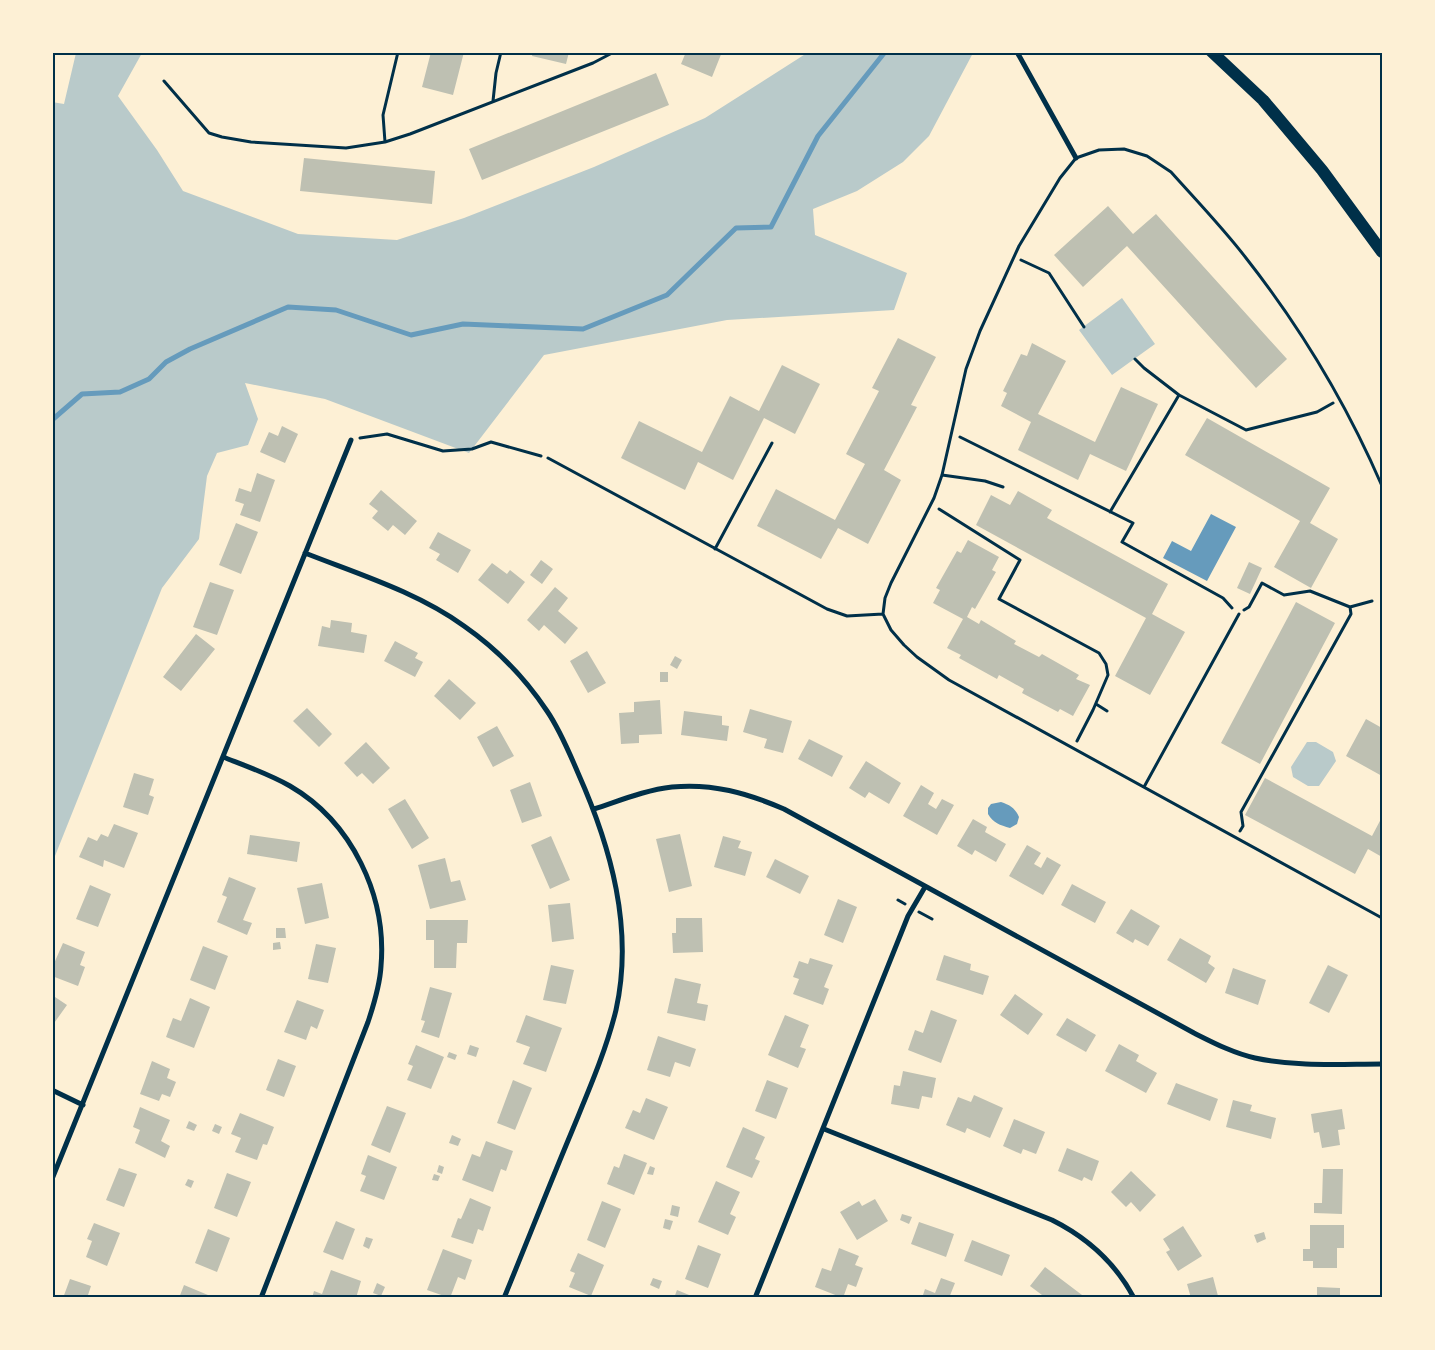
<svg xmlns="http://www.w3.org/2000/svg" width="1435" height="1350" font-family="'Fira Sans Condensed',sans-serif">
  <rect width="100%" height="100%" fill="#fdf0d5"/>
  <path fill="#b9caca" d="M76,53H142L118,96L157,150L183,191L298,234L397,240L464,218L594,167L705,118L807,53H973L929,136L903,162L857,191L813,209L815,235L907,273L894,310L727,320L544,355L469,453L325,399L245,383L258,419L248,445L217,453L207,476L199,539L162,588L53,861L52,102L64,104Z
    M1122,298L1155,344L1112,375L1079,330Z
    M1307,742H1316L1333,752L1336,761L1319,786H1308L1293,777L1291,767Z"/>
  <path fill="#669bbc" d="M1211,514L1236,527L1207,581L1163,558L1172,541L1191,551Z
    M1001,802C1010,805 1015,808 1019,817L1017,824L1010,828C1000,825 993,823 988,814V808L991,804Z"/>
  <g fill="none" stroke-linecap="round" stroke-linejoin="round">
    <path stroke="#669bbc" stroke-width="5" d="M52,420L82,394L120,392L149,379L166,362L190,349L288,307L336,310L411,335L463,324L583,329L667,295L736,228L771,227L818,136L885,52"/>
  </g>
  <path fill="#bec0b2" d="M431,52H464L453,95L422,87Z
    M533,52H569L566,64L532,56Z
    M686,52H722L712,77L681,64Z
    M656,73L669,105L482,180L469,149Z
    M304,158L435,171L432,204L300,191Z
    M1108,206L1133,234L1156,214L1287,359L1256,388L1127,246L1083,287L1054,255Z
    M898,338L936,357L911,405L917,407L884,470L901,480L868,544L838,528L821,559L757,526L776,489L835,520L865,464L846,454L879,391L872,388Z
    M1032,343L1066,361L1038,414L1095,442L1121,387L1158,404L1126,471L1090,454L1078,480L1018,450L1031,422L1001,406L1007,393L1003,391L1021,354L1027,356Z
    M782,365L820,384L795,434L764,418L733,480L698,462L685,490L621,458L639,421L702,452L730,396L759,411Z
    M1207,418L1330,488L1310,523L1338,539L1311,588L1274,567L1300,521L1185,455Z
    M282,426L298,434L285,463L260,452L269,432L278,436Z
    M257,473L275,480L260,522L240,515L244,504L235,501L239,488L251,492Z
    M381,490L417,521L405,535L393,525L388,531L372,518L378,511L369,504Z
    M1018,491L1052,510L1047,518L1168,584L1152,614L1185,632L1150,695L1115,676L1146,618L976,525L991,495L1010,505Z
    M236,523L258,532L241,574L219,565Z
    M438,532L471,550L458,573L436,560L440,554L429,548Z
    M968,540L999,557L992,570L996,572L975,609L972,607L967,617L979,624L981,620L1016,641L1014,644L1039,657L1042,654L1079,675L1076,679L1090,685L1073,716L1060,709L1058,712L1022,693L1024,689L999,675L997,679L959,658L961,655L947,648L963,619L933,603L940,590L936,588L957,551L961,553Z
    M541,560L553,569L542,584L530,575Z
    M1249,562L1262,568L1250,594L1237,588Z
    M492,563L507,574L510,570L525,582L508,604L478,580Z
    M210,582L234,590L217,635L193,627Z
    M555,587L568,598L558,611L578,628L565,644L544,625L539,631L527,620Z
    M1296,602L1335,623L1260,764L1221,743Z
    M331,620L352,623L351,632L367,635L364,653L318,646L322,626L330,628Z
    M196,634L215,649L181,691L163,677Z
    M395,641L418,653L415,658L423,662L415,677L384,661Z
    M587,651L606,683L588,693L570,661Z
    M675,656L682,660L677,669L670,665Z
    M660,672H668V682H660Z
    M449,679L476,703L460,720L434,696Z
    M660,700L662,734L639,735V743L621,744L619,713L634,712V702Z
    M307,708L332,734L319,747L293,721Z
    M750,709L792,721L783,753L764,748L767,739L743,732Z
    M684,711L722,716V725L729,726L727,741L681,735Z
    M1366,719L1382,728V776L1346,756Z
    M497,726L514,756L493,767L477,737Z
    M809,739L843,756L832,777L798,759Z
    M366,742L390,768L373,784L362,773L357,777L344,763Z
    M866,761L901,783L889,804L869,792L865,798L849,788Z
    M134,773L154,779L149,795L154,797L148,815L123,807Z
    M1265,778L1372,836L1382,817V857L1368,849L1355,874L1245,815Z
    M530,782L542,816L522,823L510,790Z
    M921,785L934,793L928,804L936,809L942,799L954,805L937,835L903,816Z
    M405,799L429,838L412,849L388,809Z
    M973,819L987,827L985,832L1006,844L996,862L975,850L972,855L957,846Z
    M114,824L138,833L124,868L104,860L103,867L79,857L88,837L97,841L101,834L108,837Z
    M680,834L692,886L669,892L656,839Z
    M250,835L300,842L297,862L247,854Z
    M551,836L570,880L550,889L531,845Z
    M723,836L741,841L738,848L752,852L745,876L714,867Z
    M1027,845L1041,853L1034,864L1041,868L1047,857L1061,865L1043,895L1009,876Z
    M445,858L451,882L460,880L466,900L430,909L418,865Z
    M775,859L809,876L800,894L766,877Z
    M229,877L256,888L243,920L252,923L247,935L217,922L227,897L222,895Z
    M322,883L329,918L305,924L297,888Z
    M1072,884L1106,902L1095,923L1061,905Z
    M90,885L111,894L98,927L76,919Z
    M838,899L857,907L843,943L824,935Z
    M570,903L574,939L552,942L548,905Z
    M1131,909L1160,926L1148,946L1135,939L1133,943L1116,933Z
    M676,918H702L703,952L673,953L672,933H676Z
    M426,920H468L467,943H457L456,968H434V940H426Z
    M276,928H285L286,938H276Z
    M1180,938L1211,956L1208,963L1215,968L1206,983L1167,960Z
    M280,942L281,949L273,950V943Z
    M63,943L85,952L80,965L85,967L78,986L52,976V968Z
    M316,944L336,948L328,983L308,979Z
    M203,946L228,956L215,990L190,980Z
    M944,955L971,964L970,970L989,976L983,995L936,980Z
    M810,958L833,965L824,987L829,989L823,1005L793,994L799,979L793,977L799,961L808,964Z
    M551,965L574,970L566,1004L543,1000Z
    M1328,965L1348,975L1329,1013L1309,1003Z
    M1233,968L1266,980L1258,1005L1225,993Z
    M675,978L701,984L697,1003L708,1005L705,1021L667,1013Z
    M430,987L452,993L439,1038L421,1032L425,1021L421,1020Z
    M1015,994L1043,1014L1028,1035L1000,1015Z
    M52,995L67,1005L52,1026Z
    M190,998L210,1007L194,1048L166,1037L173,1018L181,1021Z
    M297,1000L324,1010L317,1029L311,1026L306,1040L284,1032Z
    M931,1010L957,1020L941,1063L908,1050L915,1030L923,1033Z
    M526,1015L562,1028L546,1072L523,1064L530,1047L516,1042Z
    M785,1015L809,1025L800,1047L806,1049L798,1068L768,1055Z
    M1067,1018L1096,1035L1086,1052L1056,1035Z
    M658,1036L696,1049L690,1067L675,1062L670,1077L647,1070Z
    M1119,1044L1139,1055L1136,1061L1157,1073L1146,1093L1105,1071Z
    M416,1045L444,1057L431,1089L407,1080L413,1066L408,1064Z
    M470,1045L479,1048L476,1057L467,1054Z
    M449,1052L457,1055L455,1060L447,1057Z
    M278,1059L296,1066L284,1097L266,1090Z
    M152,1061L170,1069L167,1078L176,1082L170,1097L162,1094L159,1101L140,1094Z
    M903,1071L936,1078L932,1098L922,1096L919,1109L891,1104L894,1085L900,1086Z
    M513,1080L532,1088L515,1130L497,1123Z
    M767,1080L788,1088L776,1119L755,1111Z
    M1176,1083L1218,1099L1210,1121L1167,1104Z
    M974,1095L1003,1108L990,1138L967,1128L965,1133L946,1125L958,1097L971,1102Z
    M646,1098L668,1107L654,1140L625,1128L633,1110L640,1113Z
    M1233,1100L1252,1105L1250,1111L1276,1118L1271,1139L1226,1127Z
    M387,1106L406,1113L390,1153L371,1145Z
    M140,1107L170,1120L161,1141L170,1146L165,1158L135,1143L140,1130L133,1127Z
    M1342,1109L1345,1129L1338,1130L1340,1145L1322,1148L1319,1132L1314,1133L1311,1114Z
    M240,1113L274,1127L267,1145L263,1144L257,1160L235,1152L241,1138L231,1134Z
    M1014,1119L1045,1132L1036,1154L1023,1149L1021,1154L1003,1146Z
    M189,1121L197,1125L194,1131L186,1128Z
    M215,1124L222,1127L219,1134L212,1131Z
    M743,1127L765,1137L755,1159L760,1161L752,1178L726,1167Z
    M452,1135L461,1139L458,1146L449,1143Z
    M486,1141L513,1151L506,1171L501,1169L493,1192L462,1180L472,1154L480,1157Z
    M1067,1148L1099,1161L1092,1181L1084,1177L1082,1181L1058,1171Z
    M624,1154L647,1163L634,1195L607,1184L614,1166L619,1168Z
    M368,1155L397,1167L384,1200L360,1191L366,1176L361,1174Z
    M439,1165L444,1167L442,1174L437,1172Z
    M650,1166L655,1168L653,1175L647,1174Z
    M119,1168L137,1174L124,1207L106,1200Z
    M1323,1169H1343L1342,1214L1314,1213V1203H1322Z
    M1131,1171L1156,1195L1140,1212L1131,1202L1126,1207L1111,1192Z
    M227,1173L251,1182L237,1217L214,1208Z
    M434,1174L440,1176L438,1181L432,1180Z
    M188,1179L194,1181L191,1188L185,1185Z
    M716,1181L740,1192L730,1214L736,1217L728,1235L698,1222Z
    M470,1198L491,1207L483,1231L478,1229L473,1244L451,1237L458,1218L461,1219Z
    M875,1199L888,1221L857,1240L840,1212L859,1201L862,1206Z
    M602,1201L621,1209L605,1248L587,1240Z
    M672,1205L680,1207L678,1217L670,1215Z
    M902,1214L912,1217L909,1224L900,1220Z
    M665,1219L673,1221L670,1230L663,1228Z
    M336,1221L355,1229L343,1260L323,1252Z
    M919,1222L954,1234L946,1257L911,1244Z
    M94,1223L120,1233L107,1266L86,1257L92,1241L87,1239Z
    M1310,1225H1344V1248H1337V1268H1313V1261H1303V1249H1310Z
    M1183,1226L1202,1256L1178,1271L1166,1252L1170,1250L1163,1239Z
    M208,1229L230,1238L217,1272L195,1263Z
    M1264,1232L1266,1239L1257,1243L1254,1235Z
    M366,1237L373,1239L369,1249L363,1246Z
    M972,1240L1010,1255L1002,1276L964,1261Z
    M698,1245L721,1254L708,1288L685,1279Z
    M839,1248L859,1256L855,1265L863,1268L856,1287L848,1284L843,1298L815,1287L822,1268L831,1271Z
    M443,1249L472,1260L465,1280L458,1277L450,1298L427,1290Z
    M578,1253L604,1265L591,1296L569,1287L575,1273L570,1271Z
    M1045,1267L1086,1298H1046L1030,1286Z
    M331,1270L361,1281L356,1298H312L314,1291L322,1294Z
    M1213,1277L1218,1296L1213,1298H1191L1187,1284Z
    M653,1278L662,1281L659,1289L650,1285Z
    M941,1278L955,1283L949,1298H922L925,1289L935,1293Z
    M70,1279L91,1286L87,1298H63Z
    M377,1283L385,1287L381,1296L373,1293Z
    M184,1285L208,1295L207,1298H179Z
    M1317,1287L1340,1288V1298H1317Z
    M677,1290L694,1297V1298H674Z"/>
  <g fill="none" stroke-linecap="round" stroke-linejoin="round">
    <path stroke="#003049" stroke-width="3" d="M1021,260L1049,273L1084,327
      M1135,359L1144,368L1179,395
      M960,437L1133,523L1122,542L1223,598L1232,608
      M360,438L387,434L443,451L472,449L491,442L541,456
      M939,509L1020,560L999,599L1099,653L1106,664L1108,675L1093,710L1077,741
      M1110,512L1179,395L1246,430L1317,412L1333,403
      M1244,610L1249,607L1262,583L1284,595L1310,591L1350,607L1372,601
      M1096,704L1107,711
      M1240,831L1243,826L1241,812L1351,614L1350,607
      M898,900L905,904
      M919,912L932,919"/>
    <path stroke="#003049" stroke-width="3" d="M164,81L209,133L222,137L251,142L346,148L385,142L410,134L593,63L614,52
      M493,101L496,73L501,52
      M385,142L383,115L398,52
      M548,458L827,609L847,616L883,614
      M942,475L985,481L1003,487
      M1382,486C1347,405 1301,328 1246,258C1223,228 1196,200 1171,172L1147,156L1124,149L1099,150L1076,158L1060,178L1019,246L980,331L966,369L942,475L934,498L891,583L885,598L883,614L891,630L904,645L917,657L949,680L1382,918
      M715,549L772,443
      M1144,787L1239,614"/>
    <path stroke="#003049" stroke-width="5" d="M1017,52L1076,158
      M305,553C358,574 417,592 464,626C497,649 525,678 547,711C560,730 569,752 578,773C611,847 634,929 616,1010C606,1051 588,1092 572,1131C549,1186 527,1242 504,1298
      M223,757C246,766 269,774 290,786C352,822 387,896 381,966C380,985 374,1004 368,1022L261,1298
      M594,809C619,801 645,790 672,787C712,783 747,793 784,809L1194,1033C1214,1043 1233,1053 1255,1058C1297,1067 1340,1064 1382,1064
      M52,1090L83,1105
      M824,1129L1052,1220C1088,1238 1115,1262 1134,1298
      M52,1179L351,440
      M755,1298L908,916L925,887"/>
    <path stroke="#003049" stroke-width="12" d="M1212,52L1263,100L1274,113L1322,170L1382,252"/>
  </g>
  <rect width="1435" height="1350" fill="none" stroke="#fdf0d5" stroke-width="108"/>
  <rect x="54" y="54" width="1327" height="1242" fill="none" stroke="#003049" stroke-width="2"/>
</svg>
